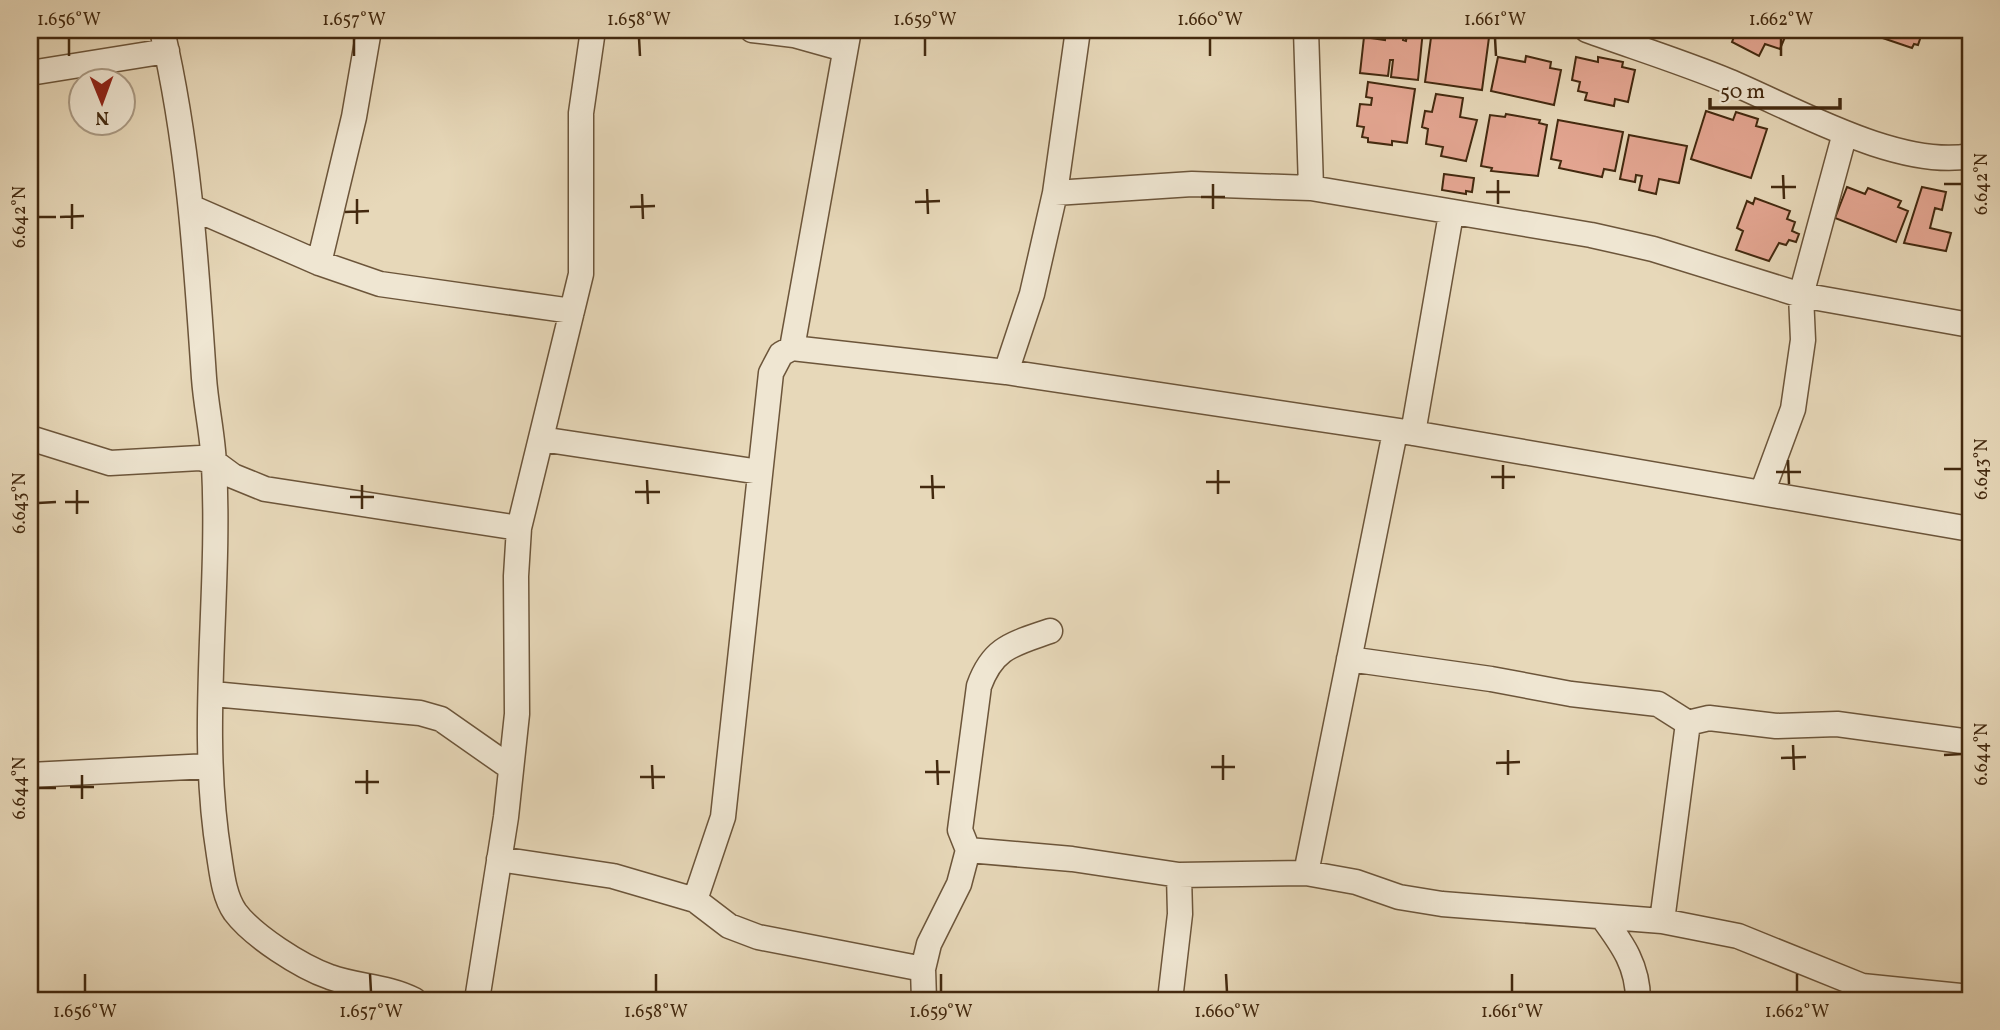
<svg xmlns="http://www.w3.org/2000/svg" width="2000" height="1030" font-family="Vollkorn,serif">
  <rect width="100%" height="100%" fill="#e7d8b9"/>
  <filter id="stains"><feTurbulence type="fractalNoise" baseFrequency=".00286" numOctaves="4"/><feColorMatrix values="0 0 0 0 .2 0 0 0 0 .09 0 0 0 0 .02 0 0 0 .5 -.17"/></filter>
  <radialGradient id="worn" r=".72"><stop offset=".6" stop-color="#630" stop-opacity="0"/><stop offset="1" stop-color="#630" stop-opacity=".3"/></radialGradient>
  <path fill="#e4a692" stroke="#43290f" stroke-width="2" d="M1386,30H1404L1403,40L1406,41L1408,30H1423L1418,80L1391,77L1393,60H1390L1388,76L1360,73L1364,37L1385,40Z
    M1432,30H1490L1482,90L1425,82Z
    M1678,30H1716L1713,37L1696,30L1694,36Z
    M1729,30H1788L1780,49L1765,44L1759,56L1732,42L1736,32Z
    M1869,30H1923L1918,45L1914,44L1912,48L1868,33Z
    M1526,56L1551,62L1550,68L1561,70L1554,105L1491,91L1498,57L1525,62Z
    M1576,57L1598,62V57L1623,62L1622,67L1635,70L1628,102L1615,99L1614,106L1585,100L1587,93L1578,91L1580,82L1572,80Z
    M1368,82L1415,89L1407,143L1392,141V145L1368,142V138L1362,137L1364,127L1357,126L1360,104L1371,105L1372,98L1366,97Z
    M1436,94L1463,98L1460,117L1477,120L1466,161L1441,156L1443,147L1426,144L1428,129L1422,127L1425,111L1432,112Z
    M1706,111L1733,120L1736,112L1758,119L1756,126L1767,129L1751,178L1691,159Z
    M1506,114L1540,120L1539,123L1547,125L1538,176L1491,171L1492,168L1481,166L1490,115L1505,117Z
    M1558,120L1623,132L1615,171L1604,169L1602,177L1559,168L1561,161L1551,159Z
    M1629,135L1687,146L1679,183L1659,179L1656,194L1639,190L1642,176L1636,175L1635,182L1620,179Z
    M1444,174L1474,178L1472,192L1466,191V194L1442,190Z
    M1847,187L1865,194L1868,188L1901,201L1898,207L1908,211L1896,242L1835,218Z
    M1922,187L1946,192L1942,210L1935,208L1930,228L1951,233L1946,251L1904,243Z
    M1755,198L1790,211L1787,219L1795,222L1792,231L1799,234L1796,242L1789,240L1786,245L1779,243L1769,261L1736,250L1743,231L1737,228L1747,201L1753,204Z"/>
  <g fill="none" stroke-linecap="round" stroke-linejoin="round">
    <defs>
      <path id="minor" d="M162,30C189,146 196,260 204,378C206,407 213,436 214,465C221,595 198,726 219,855C222,874 224,896 235,912C253,936 301,967 330,977C357,987 387,986 414,1000
        M752,30L794,35L844,49
        M1306,30L1311,188
        M1587,30C1634,47 1682,62 1728,81C1795,109 1898,169 1970,156
        M30,73L167,51
        M1055,193L1192,184L1311,188L1591,235L1653,249L1801,295L1970,325
        M193,208L319,263L380,284L572,311
        M319,263L354,117L369,30
        M792,348L849,30
        M1006,372L1032,294L1055,193L1078,30
        M1413,433L1451,214
        M30,438L110,463L200,458L214,462L233,476L265,489L519,528
        M541,439L760,472
        M1762,493L1793,409L1803,340L1801,295L1845,133
        M1349,659L1491,679L1571,694L1658,704L1688,723L1709,718L1776,726L1837,724L1970,742
        M213,694L420,713L441,719L511,768
        M30,775L209,766
        M968,850L1072,859L1179,875L1306,873L1356,882L1399,897L1442,904L1662,921L1738,936L1862,986L1970,997
        M499,859L613,876L695,900L729,926L758,937L923,969
        M1306,873L1395,432
        M695,900L723,817L771,373L781,354L792,348L1006,372L1413,433L1970,529
        M1603,918C1623,945 1638,966 1638,1000
        M1662,921L1688,723
        M477,1000L506,817L517,714L516,576L519,528L581,274V113L593,30
        M924,1000L923,969L929,944L959,884L968,850L960,830L979,686C993,647 1013,644 1050,631
        M1170,1000L1180,914L1179,875"/>
    </defs>
    <use href="#minor" stroke="#6c553a" stroke-width="27"/>
    <use href="#minor" stroke="#efe6d2" stroke-width="24"/>
  </g>
  <path fill="none" stroke="#43290f" stroke-width="2.5" d="M69,38V56M354,38V56M639,38L640,56M925,38V56M1210,38V56M1495,38L1496,56M1781,38V56M1783,175L1784,199M1498,180V204M1213,184V209M1944,184H1962M1771,187H1796M927,189L928,214M1486,192H1510M642,194L643,219M1201,197H1225M357,199V224M915,202L940,201M72,204V229M630,207L655,206M345,212L369,211M38,217H56M60,217L84,216M1788,460L1789,484M1503,465V489M1944,469H1962M1218,470V494M1776,472H1801M932,475L933,499M1491,477H1515M647,480L648,504M1206,482H1230M362,485V509M920,487H945M77,490V514M635,492H660M350,497H374M65,502H89M38,503L56,502M1793,745L1794,770M1508,750V775M1223,755V780M1944,755L1962,754M1781,758L1806,757M937,760L938,785M1496,763L1520,762M652,765L653,789M1211,767H1235M367,770V794M925,772H950M82,775V799M640,777H665M355,782H379M70,787H94M38,788H56M85,974V992M370,974L371,992M656,974V992M941,974V992M1226,974L1227,992M1512,974V992M1797,974V992"/>
  <rect width="2000" height="1030" fill="none" stroke="#e7d8b9" stroke-width="77"/>
  <g transform="translate(102 102) rotate(179)"><circle r="33" fill="#efe6d2" stroke="#aa9a84" stroke-width="2"/>
  <path d="M0-5L12 26L0 18L-12 26Z" fill="#8f2418"/>
  <text y="-10" font-size="19" font-weight="bold" text-anchor="middle" fill="#43290f">N</text>
  </g>
  <path d="M1710 98v10h130v-10" fill="none" stroke="#43290f" stroke-width="3.5"/>
  <text x="1720" y="98" font-size="21" fill="#43290f" stroke="#efe6d2" stroke-width="5" paint-order="stroke">50 m</text>
  <rect x="38" y="38" width="1924" height="954" fill="none" stroke="#43290f" stroke-width="2.5"/>
  <g font-size="18" text-anchor="middle" fill="#43290f">
    <text x="69" y="25">1.656°W</text>
    <text x="354" y="25">1.657°W</text>
    <text x="639" y="25">1.658°W</text>
    <text x="925" y="25">1.659°W</text>
    <text x="1210" y="25">1.660°W</text>
    <text x="1495" y="25">1.661°W</text>
    <text x="1781" y="25">1.662°W</text>
    <text transform="translate(1981 184) rotate(-90)" y="6">6.642°N</text>
    <text transform="translate(19 217) rotate(-90)" y="6">6.642°N</text>
    <text transform="translate(1981 469) rotate(-90)" y="6">6.643°N</text>
    <text transform="translate(19 503) rotate(-90)" y="6">6.643°N</text>
    <text transform="translate(1981 754) rotate(-90)" y="6">6.644°N</text>
    <text transform="translate(19 788) rotate(-90)" y="6">6.644°N</text>
    <text x="85" y="1017">1.656°W</text>
    <text x="371" y="1017">1.657°W</text>
    <text x="656" y="1017">1.658°W</text>
    <text x="941" y="1017">1.659°W</text>
    <text x="1227" y="1017">1.660°W</text>
    <text x="1512" y="1017">1.661°W</text>
    <text x="1797" y="1017">1.662°W</text>
  </g>
  <rect width="100%" height="100%" filter="url(#stains)"/>
  <rect width="100%" height="100%" fill="url(#worn)"/>
</svg>
